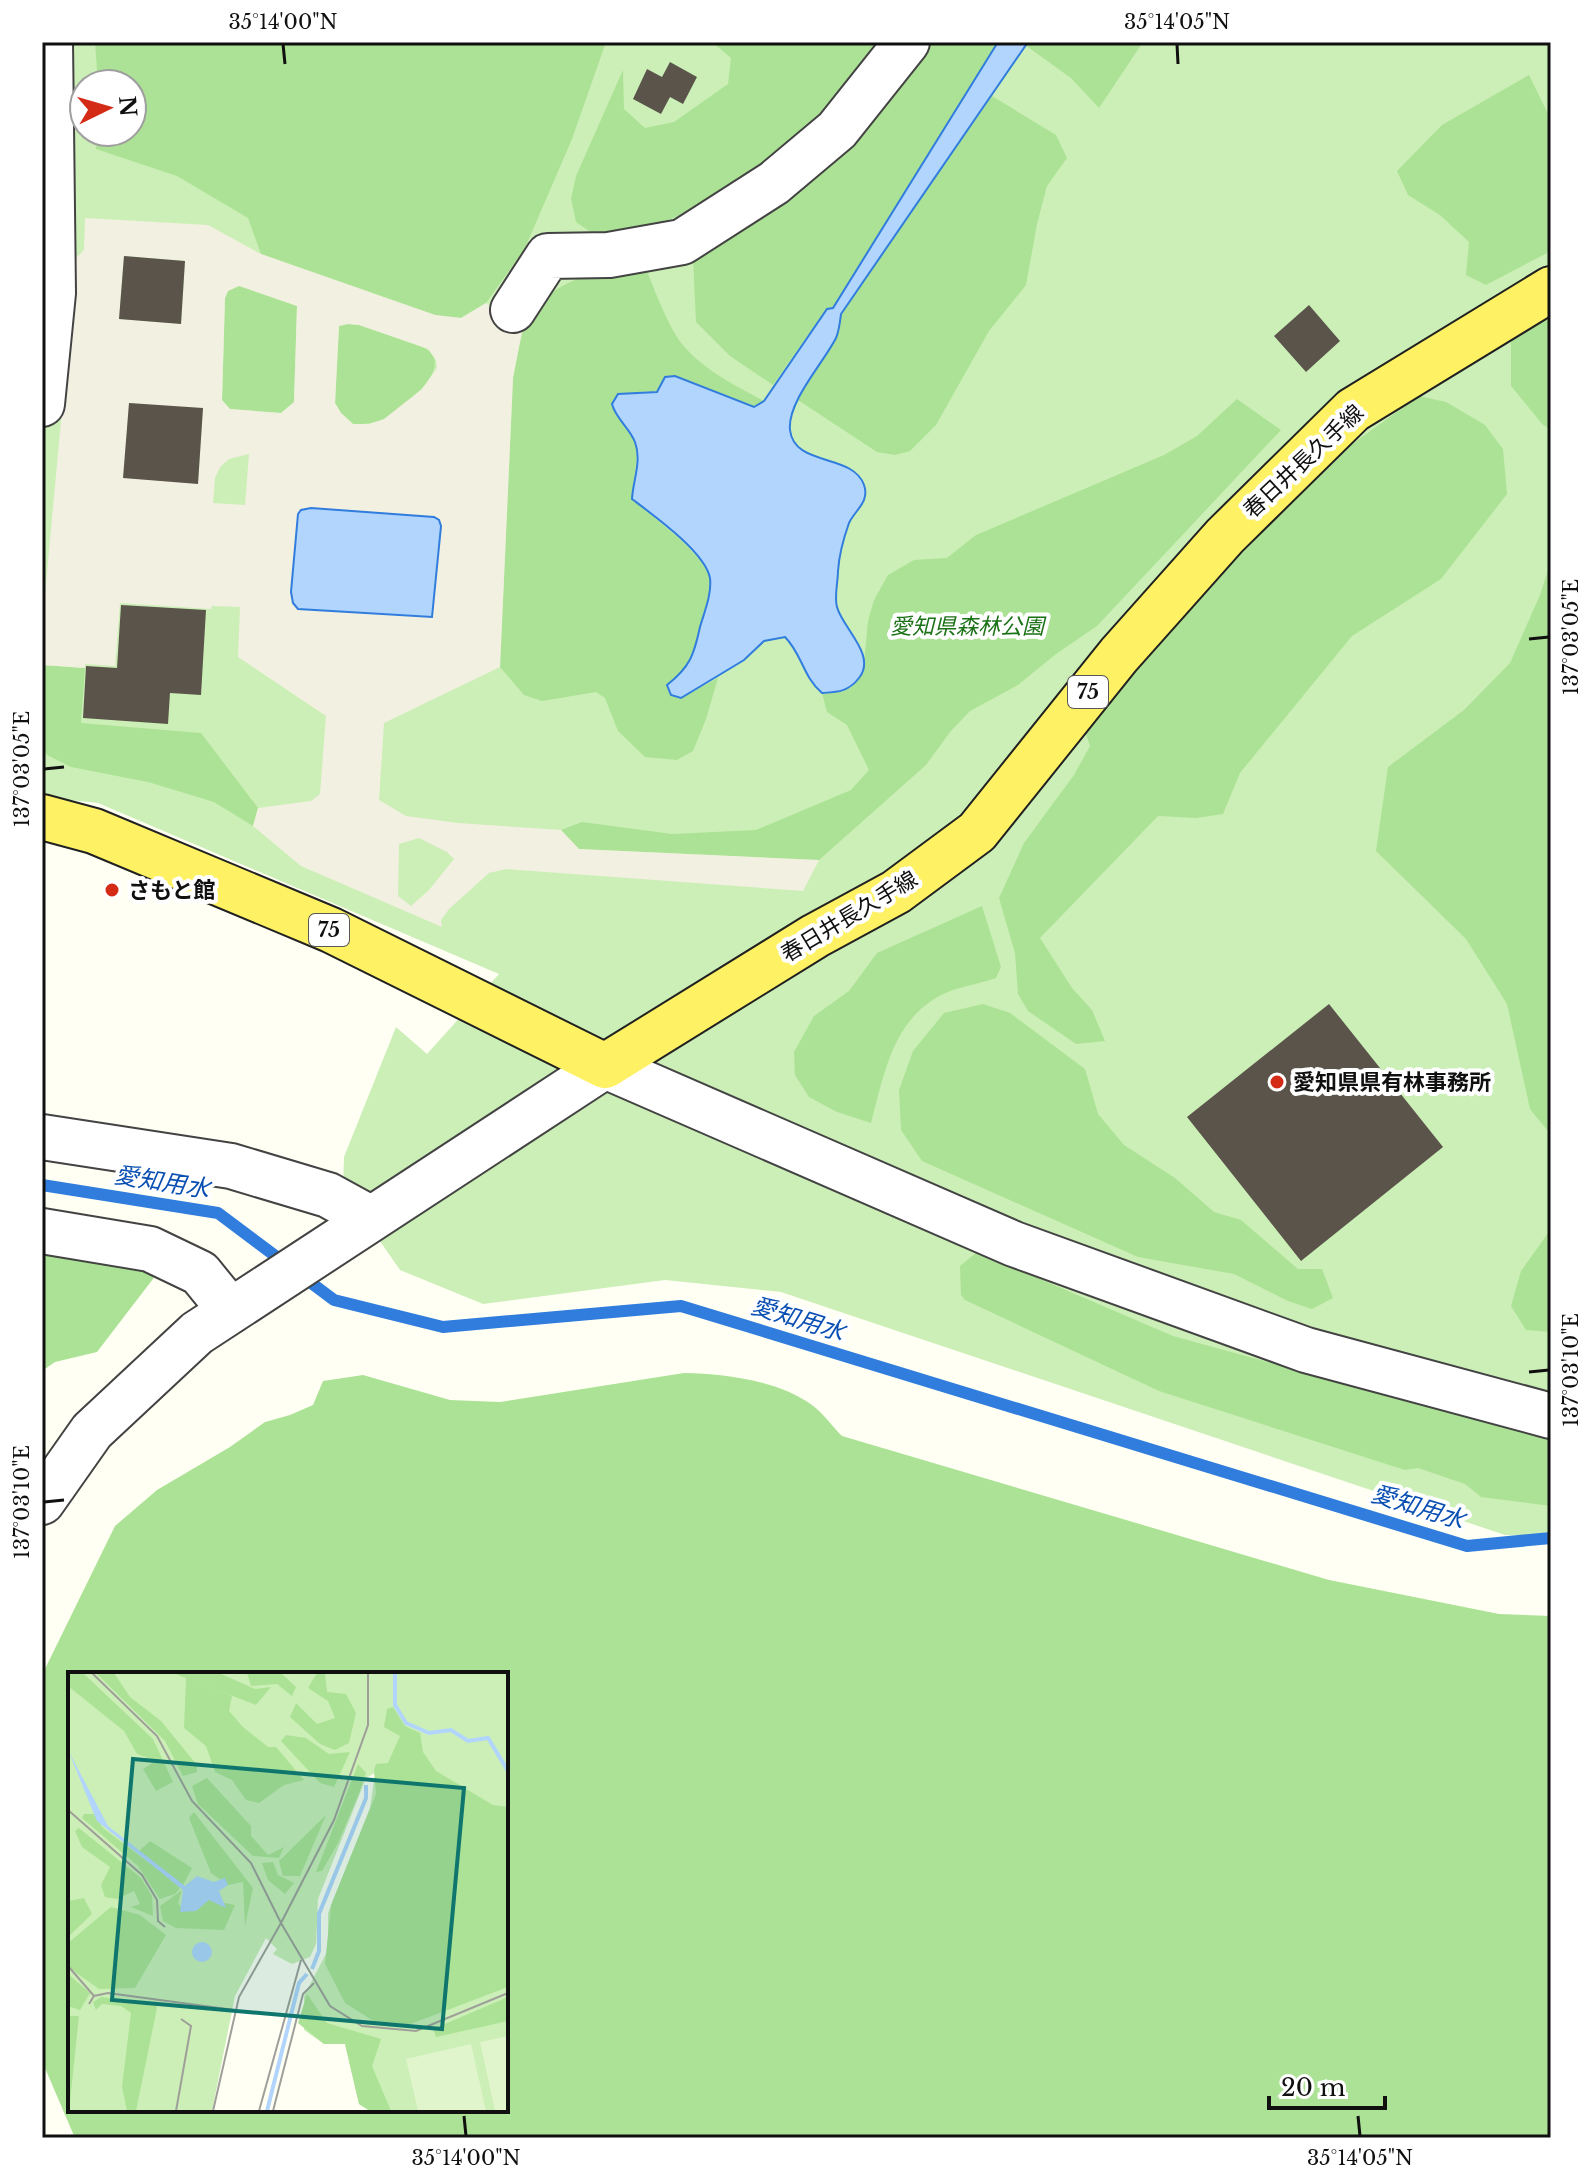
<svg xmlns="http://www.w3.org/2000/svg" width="1593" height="2180" font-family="'Libre Baskerville','Noto Sans JP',serif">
  <rect width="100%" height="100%" fill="#fffff4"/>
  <path fill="#ccefb7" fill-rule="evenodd" d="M42,42H1551V1536L1505,1535L781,1292L665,1280L483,1304L400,1270L343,1188L344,1157L396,1027L427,1054L499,974L98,803L42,797ZM84,84H132V132H84Z"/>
  <path fill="#ace295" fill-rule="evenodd" d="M95,42H606L572,139L525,248L486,303L461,318L435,315L261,254L248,218L177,176L96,149L97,132H132V84H98Z
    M712,42H888L816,125L708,204L658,224L602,232L589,231L576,222L571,199L576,176L623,70L624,109L645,128L674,122L728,84L731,58Z
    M932,42H998L833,309H826L773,385L730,356L696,322L693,257L841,149L892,97Z
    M1028,42H1143L1099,108L1071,78L1025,45Z
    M1529,75L1551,120V251L1486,285L1466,275L1469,242L1440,215L1408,195L1397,171L1442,125Z
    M992,96L1056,135L1067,158L1047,186L1037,224L1026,285L989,331L936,425L910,451L895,455L877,452L798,400L837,335L841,314Z
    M624,264L645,265C653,287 668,326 682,344C702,369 736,386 764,401L754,407L724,397L709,388L639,392L615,415C649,445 633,462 632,499L681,540L700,560L710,576V590L692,657L684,671L681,698L718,678L706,719L693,751L677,760L645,757L618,731L605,698L596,692L542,701L524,695L500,667L513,378C516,364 518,349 522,335C535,286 583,277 624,264Z
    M240,285L297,306L294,403L281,413L230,409L222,400L225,298L228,291Z
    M1551,311V429L1543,425L1511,386V336Z
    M348,324L359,325C374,330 419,342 429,351C452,371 401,409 384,419C374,424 364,424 353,424L341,413L335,403L339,326Z
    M1419,396L1446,402L1485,425L1503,449L1507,494L1441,579L1352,636L1240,773L1223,814L1196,818L1158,816L1040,938L1072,988L1092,1010L1105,1041L1076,1044L1028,1011L1018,994L1015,953L999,898L1024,843L1074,775L1090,746L1084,728L1225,567L1337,455Z
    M1237,399L1281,430L1097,626L1056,654L1018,685L970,711L950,732L926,765L819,860L579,849L561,830L582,822L672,834L756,830L851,790L869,770L847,725L827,712L822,693L842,692L852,687L863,673L868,621L874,600L888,575L914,560L947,558L976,535L1164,455L1197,436Z
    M1551,561V1135L1530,1109L1507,1004L1466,939L1376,851L1388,767L1464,710L1510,663L1540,595Z
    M42,665L85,668L81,723L201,733L258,808L253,826L214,802L148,782L71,767L47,755L42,748Z
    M982,906L1001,967L996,978C979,984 957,987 941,995C892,1021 884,1075 871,1123L837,1112L809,1097L795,1075L794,1052L814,1016L849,991L877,953Z
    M983,1004L1010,1013L1085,1069L1098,1114L1124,1145L1175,1178L1214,1212L1241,1220L1298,1269H1322L1333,1298L1312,1309L1288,1301L1234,1274L1138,1257L922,1161L901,1130L899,1090L913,1051L944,1013Z
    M1551,1229V1332L1526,1330L1511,1306L1521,1271Z
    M42,1242L142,1253L156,1275L97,1352L55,1362L42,1371Z
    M977,1252L1173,1336L1551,1440V1506L1481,1497L1465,1484L1418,1468L1405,1470L1159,1391L965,1300L961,1295L960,1266Z
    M684,1373C725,1374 778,1380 812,1405C823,1413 832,1426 842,1436L1329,1580L1499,1614L1551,1616V2138H75L42,2061V1675L115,1526L157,1490L230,1447L265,1422L290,1415L313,1405L323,1381L363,1375L450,1400L500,1402ZM70,1674H506V2110H70Z"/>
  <path fill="#f2f0e0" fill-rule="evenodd" d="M85,218L208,225L261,254L435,315L461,318L486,303L522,331L513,378L500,667L384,723L379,800L406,816L458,823L561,830L579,849L819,860L803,891L506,869L489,873L449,909L441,920L442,927L301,866L253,826L258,808L311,801L320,794L326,716L238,657L240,607L212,606L211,609L120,603L115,666L85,664V668L42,665V627L76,258L84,250ZM124,256L185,261L181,324L119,319ZM239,286L297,306L294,402L281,413L230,409L222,400L225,298L228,291ZM348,324L359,325L428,349L436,360L437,368L422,389L384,419L369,424H353L341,413L335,403L339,326ZM129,403L203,409L198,483L124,478ZM249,454L245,505L213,503L215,478L220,467L229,459ZM311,508L434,517L439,520L432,617L298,609L293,603L291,592L298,514L301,510ZM419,838L447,852L454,859L429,890L411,906L398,896L399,844Z"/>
  <path fill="#b2d5fd" stroke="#307ddd" stroke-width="2" d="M998,42H1028L841,314C840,322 839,331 836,338C824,362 787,402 790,430C794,467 853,453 864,485C870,502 855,510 849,523C844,537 839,556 838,571C838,582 834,597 837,607C843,629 877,655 859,678C848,692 838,692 822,693C803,677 802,654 785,637L764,641L744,660L681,698L671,695L667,685C690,667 694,655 700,627C704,613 712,594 710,578C705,552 653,515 632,499C633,480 642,461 635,442C629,427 616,419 612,404L618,394L657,392L665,377L675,376L754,407L764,401L827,309L833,308Z
    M311,508L434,517L439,520L441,526L432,617L298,609L293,603L291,592L298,514L301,510Z"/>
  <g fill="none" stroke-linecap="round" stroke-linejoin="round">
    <path stroke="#307ddd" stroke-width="12" d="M42,1185L218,1213L334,1300L443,1327L681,1306L1467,1546L1551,1538"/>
  </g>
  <path fill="#5b544b" d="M670,62L697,77L683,104L670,97L661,114L633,99L647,69L662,77Z
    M124,256L185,261L181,324L119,319Z
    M1309,305L1340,341L1306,372L1274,336Z
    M129,403L203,408L198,484L123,478Z
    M121,605L206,610L201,695L170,693L168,724L83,718L86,666L117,668Z
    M1329,1004L1443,1147L1301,1261L1187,1117Z"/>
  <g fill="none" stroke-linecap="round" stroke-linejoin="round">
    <defs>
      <path id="minor" d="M513,310L548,256L609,255L682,242L774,183L837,130L907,42
        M42,404L53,293L50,42
        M42,1137L231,1166L328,1195L370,1218
        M42,1231L150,1249L200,1273L231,1311
        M42,1502L92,1431L197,1333L605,1066L1014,1244L1306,1350L1551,1416"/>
      <path id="major" d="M42,817L94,831L331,930L605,1066L815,936L896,892L977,832L1119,655L1225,536L1353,410L1551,289"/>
    </defs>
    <use href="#minor" stroke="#434343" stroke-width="48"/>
    <use href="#major" stroke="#212121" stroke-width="48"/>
    <use href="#minor" stroke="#fff" stroke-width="44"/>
    <use href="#major" stroke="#fff164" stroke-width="44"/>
  </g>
  <path fill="none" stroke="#101010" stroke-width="3" d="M283,44L285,64M1177,44L1178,64M1529,639L1549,637M44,769L64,767M1529,1372L1549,1370M44,1502L64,1500M464,2116L466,2136M1358,2116L1360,2136"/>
  <g fill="#d32b16" stroke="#fff" stroke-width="3">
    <circle cx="112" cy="890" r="8"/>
    <circle cx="1277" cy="1082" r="8"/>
  </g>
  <g text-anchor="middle" stroke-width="8" stroke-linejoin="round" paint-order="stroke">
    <g fill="#fff" stroke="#585858" stroke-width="2">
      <rect x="1068" y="676" width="40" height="32" rx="6"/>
      <rect x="309" y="914" width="40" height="32" rx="6"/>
    </g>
    <g font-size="20" font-weight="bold" fill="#101010">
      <text x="1088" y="699">75</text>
      <text x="329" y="937">75</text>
    </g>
    <g font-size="22" fill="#101010" stroke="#fff">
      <text transform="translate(1303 461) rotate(-43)" y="8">春日井長久手線</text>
      <text transform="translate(849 916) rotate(-31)" y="8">春日井長久手線</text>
    </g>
    <g font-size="22" font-style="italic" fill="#1c7217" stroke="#fff">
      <text x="967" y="634">愛知県森林公園</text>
    </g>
    <g font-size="22" font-weight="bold" fill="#101010" stroke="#fff" text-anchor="start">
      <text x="128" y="898">さもと館</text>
      <text x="1293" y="1090">愛知県県有林事務所</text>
    </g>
    <g font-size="24" font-style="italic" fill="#094eb3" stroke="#fff">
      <text transform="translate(162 1182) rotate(9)" y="8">愛知用水</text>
      <text transform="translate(798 1319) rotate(17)" y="8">愛知用水</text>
      <text transform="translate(1418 1507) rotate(17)" y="8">愛知用水</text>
    </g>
  </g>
  <g transform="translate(68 1672)">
    <rect width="440" height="440" fill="#fffff4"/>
    <path d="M0,1H440V439H302L291,432L277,372H256L236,358V324L260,278V241L302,136L307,101L298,106L250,227L248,272L242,285L224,292L205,282L209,277L198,266L167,324L144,439H0Z" fill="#ccefb7"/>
    <path d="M0,1H15L85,67L105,110L88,119L75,97L88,89L69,82L56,59L0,14ZM28,1H46L62,25L93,49L129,93V100L115,104L97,69ZM105,1H151L187,17L203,15L188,33ZM179,1H213L228,15L224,24L209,12L183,14ZM249,1H257L259,20L278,22L288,41L281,71L267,78L252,72L222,45L228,31L249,52L267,46L260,29L240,16ZM118,6L164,24L161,39L175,55L200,75H208L236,108L216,113L191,131L178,128L164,108L147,100L138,74L116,56ZM325,35L337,54L352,61L355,80L368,99L425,133L440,135V315L340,353L307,350L277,331L257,292L263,233L308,122L306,98L308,92L320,91L332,64L316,55L319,37ZM218,63L238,66L261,82L282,80L266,115L252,111L213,69ZM290,92L298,101L290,124L270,171L254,199L248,200ZM139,106L183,154V164L200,183L216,175L211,186L185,184L130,132L124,114ZM126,140L185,216L177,254L175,210L160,213L143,201L121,146ZM16,142H26L35,156L101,206L112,216L107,222L92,227L70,194L14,146ZM258,143L232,204H215L211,189ZM11,156L73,206L84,224L85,244L63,235L72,232L66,219L49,227L37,225L33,213L42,195L14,175L7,159ZM82,169L124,196L115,213L71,179ZM205,190L210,203L226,211L217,222L200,208L194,191ZM114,218L110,231L116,239H128L140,228L167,233L156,258L108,256L95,249L92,234ZM16,226L24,242L0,265V229ZM43,235L72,243L98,263L67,316L31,317L0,295V271ZM0,302L22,321L12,338L0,334ZM239,322L259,351L313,367L304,394L323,439H302L291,432L277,372H256L230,351ZM33,325L90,331L68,439H59L54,415L63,341L53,334L34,332L28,338L25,330ZM440,325V349L368,365L365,357ZM0,344H11L1,439H0Z" fill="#ace295"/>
    <path d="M440,364V439H427L412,370ZM403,372L418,439H350L338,387Z" fill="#e0f5cb"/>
    <path d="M0,78L40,154L117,214L129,204L146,210L157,206L160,213L151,219L158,236L141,228L128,239L112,240L115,218L29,149ZM124 280a10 10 0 1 1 20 0a10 10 0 1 1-20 0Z" fill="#b2d5fd"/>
    <path fill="none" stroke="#b2d5fd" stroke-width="4" d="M327,1V33L338,51L361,61L383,58L400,69L420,66L440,99M244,297L251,279V242L298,126V113M199,439L231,311L239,302"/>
    <path fill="none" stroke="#9f9f99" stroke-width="2" d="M24,1L89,64L124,129L183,191L213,251L171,325L145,439M300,1V53L266,148L213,251L262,334L294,354L348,359L440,321M0,138L74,203L89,228L90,249L97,255M0,294L26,324M21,332L26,324L40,321L166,338M108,439L123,354L113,347M191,439L233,288M205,439L235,322L246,311"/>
    <path fill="#0f766e" fill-opacity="0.15" stroke="#0f766e" stroke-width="4" d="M65,87L396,116L374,357L44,328Z"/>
    <rect width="440" height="440" fill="none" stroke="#101010" stroke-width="4"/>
  </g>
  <rect width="1593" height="2180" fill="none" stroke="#ffffff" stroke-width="88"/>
  <g transform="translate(108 108) rotate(85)"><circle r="38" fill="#ffffff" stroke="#9f9f9f" stroke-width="2"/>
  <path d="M0-6L14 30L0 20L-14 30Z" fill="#d32b16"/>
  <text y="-12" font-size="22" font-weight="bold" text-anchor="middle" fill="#101010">N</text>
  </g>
  <path d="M1269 2096v12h116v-12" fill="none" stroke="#101010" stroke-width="4"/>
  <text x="1281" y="2096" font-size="24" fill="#101010" stroke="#ffffff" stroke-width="6" paint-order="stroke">20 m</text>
  <rect x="44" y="44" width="1505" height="2092" fill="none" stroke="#101010" stroke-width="3"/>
  <g font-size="20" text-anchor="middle" fill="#101010">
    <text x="283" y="29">35°14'00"N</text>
    <text x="1177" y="29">35°14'05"N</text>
    <text transform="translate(1571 637) rotate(-90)" y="7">137°03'05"E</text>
    <text transform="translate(22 769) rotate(-90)" y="7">137°03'05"E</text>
    <text transform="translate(1571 1370) rotate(-90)" y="7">137°03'10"E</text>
    <text transform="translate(22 1502) rotate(-90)" y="7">137°03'10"E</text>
    <text x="466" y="2165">35°14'00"N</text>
    <text x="1360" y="2165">35°14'05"N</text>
  </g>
</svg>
